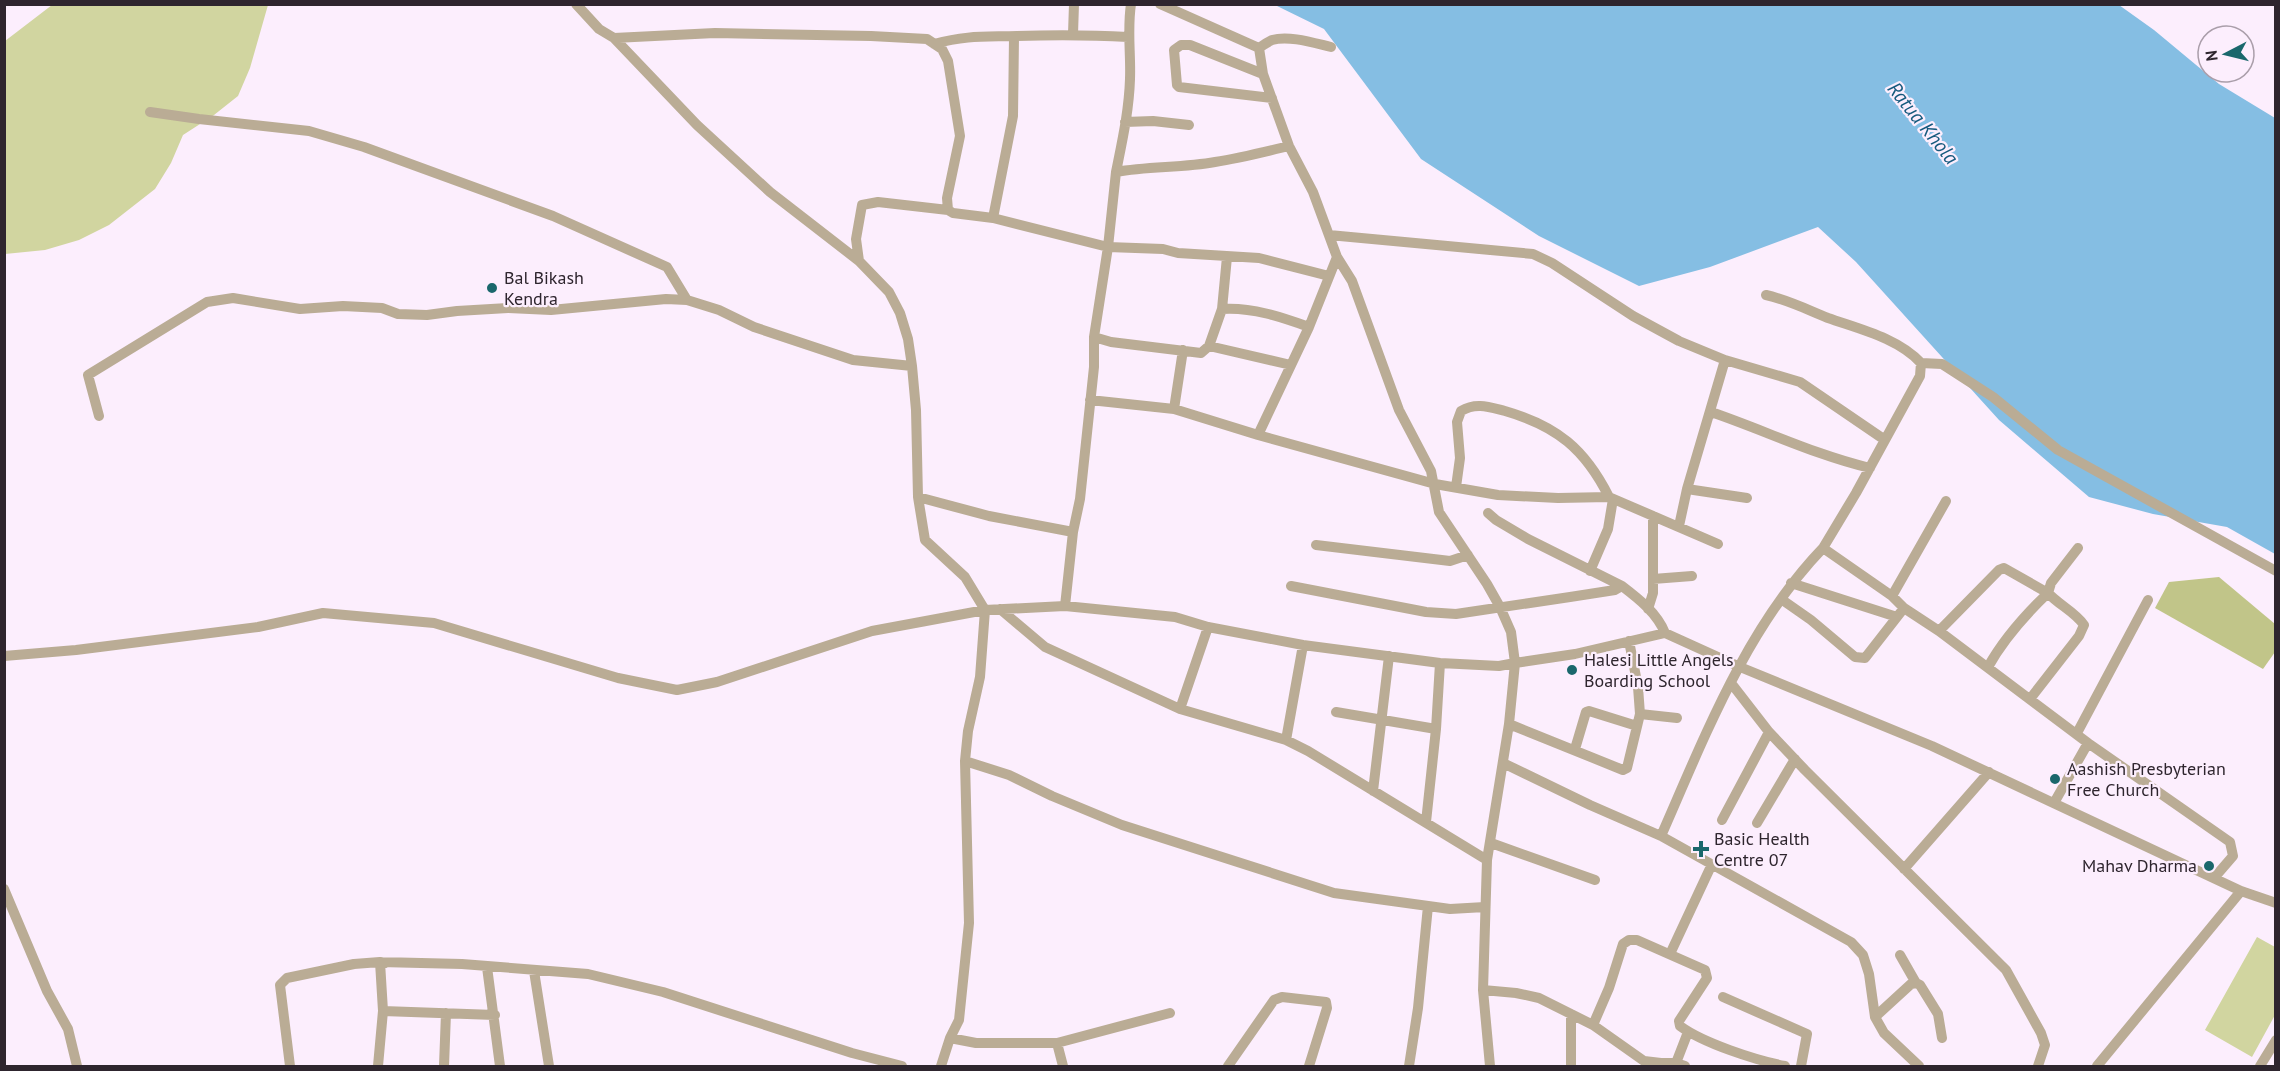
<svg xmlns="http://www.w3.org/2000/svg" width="2280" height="1071" font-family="'PT Sans',sans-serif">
  <rect width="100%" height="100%" fill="#fceefd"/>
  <path fill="#d1d5a0" d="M52,5H268L250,68L238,96L214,115L183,135L171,163L155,189L109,225L79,240L45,250L5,254V41Z
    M2257,937L2275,947V1015L2252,1057L2205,1030Z"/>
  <path fill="#c1c589" d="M2219,577L2275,624V652L2263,669L2155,608L2169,582Z"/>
  <path fill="#85bee3" d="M1275,5H2119L2154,30L2219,84L2275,118V554L2227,527L2153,514L2089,497L1999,420L1856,262L1818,227L1710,267L1639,286L1539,236L1421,159L1324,29Z"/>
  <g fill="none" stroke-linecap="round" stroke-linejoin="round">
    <path stroke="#baac95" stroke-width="10" d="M576,4L599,29L614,38L715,33L871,36L927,39L942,49L948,61L960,136L947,198L948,210L953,213L993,218L1108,247L1094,337V367L1080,499L1073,532L1065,606
      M1160,4L1259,48
      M1073,34L1074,4
      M614,38L697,125L770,192L859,261L889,292L900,313L908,339L912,366
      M934,44C967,35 985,37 1017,36C1054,35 1091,35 1128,37
      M1259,48C1263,45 1268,42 1272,40C1289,35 1314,43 1331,47
      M1263,74L1190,45H1181L1174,50L1177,85L1179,87L1272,98
      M150,112L199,119L309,131L364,147L553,216L667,267L687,300L719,310L754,327L853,360L912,366L916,410L918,497L925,540L965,577L985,610L980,677L968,731L965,761L969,923L959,1020L950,1038L941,1066
      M1125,122L1153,121L1189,125
      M1289,146C1264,152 1240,158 1215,162C1182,168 1149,166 1116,172L1108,247L1163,249L1178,253L1259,258L1329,276
      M1116,172C1122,142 1129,111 1130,79C1131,54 1127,30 1131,4
      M993,218L1013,116L1014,37
      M1329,235L1533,254L1552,263L1633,316L1679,341L1725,360L1800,382L1885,440
      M859,261L856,239L862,205L878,202L948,210
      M1766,295C1788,300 1808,310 1828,318C1859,329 1898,338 1921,363L1920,376L1856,493L1823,548
      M1222,309L1227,257
      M1094,337L1111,342L1201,353L1209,346L1222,309C1252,307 1281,317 1309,327
      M1209,346L1291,365
      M1921,363L1942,364L1993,397L2058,450L2276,571
      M1090,400L1174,409L1258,435L1435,484L1498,495L1558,498L1609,497L1718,544
      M1174,409L1183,350
      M1711,412C1764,430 1815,455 1870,468
      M99,416L88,375L207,302L233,298L300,309L343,306L382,308L398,314L427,315L457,311L508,308L551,310L666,299L687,300
      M1258,435L1309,327L1337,257
      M1456,487L1460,458L1457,422L1461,411C1476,402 1489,407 1505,411C1557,426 1585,449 1609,497
      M1687,489L1747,498
      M918,497L989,516L1073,532
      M1488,513L1496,520L1528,539L1622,586C1639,599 1657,613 1665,633
      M1653,516V579
      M1679,526L1687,489L1725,360
      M1316,545L1450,561L1468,555
      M1590,571L1608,529L1613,499
      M1791,583L1897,617
      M1291,586L1426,612L1456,614L1570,597L1615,590L1622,586
      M1892,596L1946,501
      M1781,599L1811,620L1855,657L1865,658L1904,608
      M1000,609L1045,647L1180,709L1286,740L1308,751L1487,860
      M1648,609L1653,593V579L1692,576
      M1939,631L1999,570L2004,568L2048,593C2025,615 2003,640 1988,667
      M4,656L76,650L258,627L323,613L434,623L618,678L677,690L717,682L872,631L985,610L1065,606L1175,617L1208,627L1303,645L1440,663L1499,666L1515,663L1511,632L1500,607L1487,584L1439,512L1431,471L1399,410L1352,281L1337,257L1313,192L1289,146L1263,74L1259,48
      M1731,683L1769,732L1805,770L2006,970L2041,1033L2045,1045L2038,1066
      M2030,699L2079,636L2084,625C2075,612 2059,605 2048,593L2051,583L2078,548
      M1180,709L1208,627
      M1336,712L1436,729
      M1640,714L1677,718
      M1509,724L1623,770L1627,768L1640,714L1638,687L1629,641
      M2077,733L2148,600
      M1286,740L1303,645
      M2088,743L2230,842L2233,856L2214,878
      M1575,749L1586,712L1589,711L1637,726
      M965,761L1009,775L1052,796L1122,825L1334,893L1450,909L1485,907
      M1503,763L1590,805L1661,836L1851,942L1863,955L1869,974L1875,1017L1884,1033L1919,1066
      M1373,791L1389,656
      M1722,820L1769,732
      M1426,822L1436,729L1440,663
      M1757,823L1795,759
      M1661,836C1705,736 1746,628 1823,548L1892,596L1904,608L1939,631L2088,743L2054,803
      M1491,843L1595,880
      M1904,869L1989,772
      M4,889L47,991L68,1029L77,1066
      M1670,954L1712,864
      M1900,955L1916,983
      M487,967L500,1066
      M534,971L549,1066
      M1483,990L1516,993L1539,998L1593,1025L1644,1061L1661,1063H1676L1685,1066
      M1723,997L1807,1034L1801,1066
      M383,1011L380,962L385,963
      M1571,1014V1066
      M1875,1017L1911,984L1916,983L1920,985L1938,1014L1942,1038
      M1593,1025L1609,988L1623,944L1629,940H1637L1705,970L1707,978L1679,1021L1680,1026C1703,1043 1755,1060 1785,1066
      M950,1038L976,1043H1057L1170,1013
      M1057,1043L1063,1066
      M1676,1063L1688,1032
      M290,1066L280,985L287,978L354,964L380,962L462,964L588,974L663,992L852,1053L902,1066
      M378,1066L383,1011L495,1015
      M444,1066L446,1013
      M1228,1066L1274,1000L1282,997L1326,1002L1327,1008L1309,1066
      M1409,1066L1418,1008L1428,906
      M1490,1066L1483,990L1487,860L1509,724L1515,663L1575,654L1665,633L1740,667L1932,746L2241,891L2276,903
      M2097,1066L2241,891
      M2260,1066L2276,1040"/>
  </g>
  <g fill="#1a676c" stroke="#fceefd" stroke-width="2">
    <circle cx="492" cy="288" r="6"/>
    <circle cx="1572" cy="670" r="6"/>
    <circle cx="2055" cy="779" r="6"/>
    <path d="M1698 840h6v6h6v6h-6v6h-6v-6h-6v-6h6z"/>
    <circle cx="2209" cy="866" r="6"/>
  </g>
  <g text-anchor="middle" stroke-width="4.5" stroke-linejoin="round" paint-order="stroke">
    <g font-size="18" fill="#2e252e" stroke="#fceefd" text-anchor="start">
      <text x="504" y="284">Bal Bikash<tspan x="504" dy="21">Kendra</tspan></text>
      <text x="1584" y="666">Halesi Little Angels<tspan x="1584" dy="21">Boarding School</tspan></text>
      <text x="2067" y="775">Aashish Presbyterian<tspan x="2067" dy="21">Free Church</tspan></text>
      <text x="1714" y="845">Basic Health<tspan x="1714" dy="21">Centre 07</tspan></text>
      <text x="2197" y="872" text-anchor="end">Mahav Dharma</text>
    </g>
    <g font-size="20" font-style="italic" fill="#165a7e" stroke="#fceefd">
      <text transform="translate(1923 123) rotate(51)" y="7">Ratua Khola</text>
    </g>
  </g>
  <rect width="2280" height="1071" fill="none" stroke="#2e252e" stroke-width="12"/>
  <g transform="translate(2226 54) rotate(263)"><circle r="28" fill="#fceefd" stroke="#aa9eaa" stroke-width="1.5"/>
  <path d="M0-4.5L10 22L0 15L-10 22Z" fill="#1a676c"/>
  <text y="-9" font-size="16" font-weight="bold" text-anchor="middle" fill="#2e252e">N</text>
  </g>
</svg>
